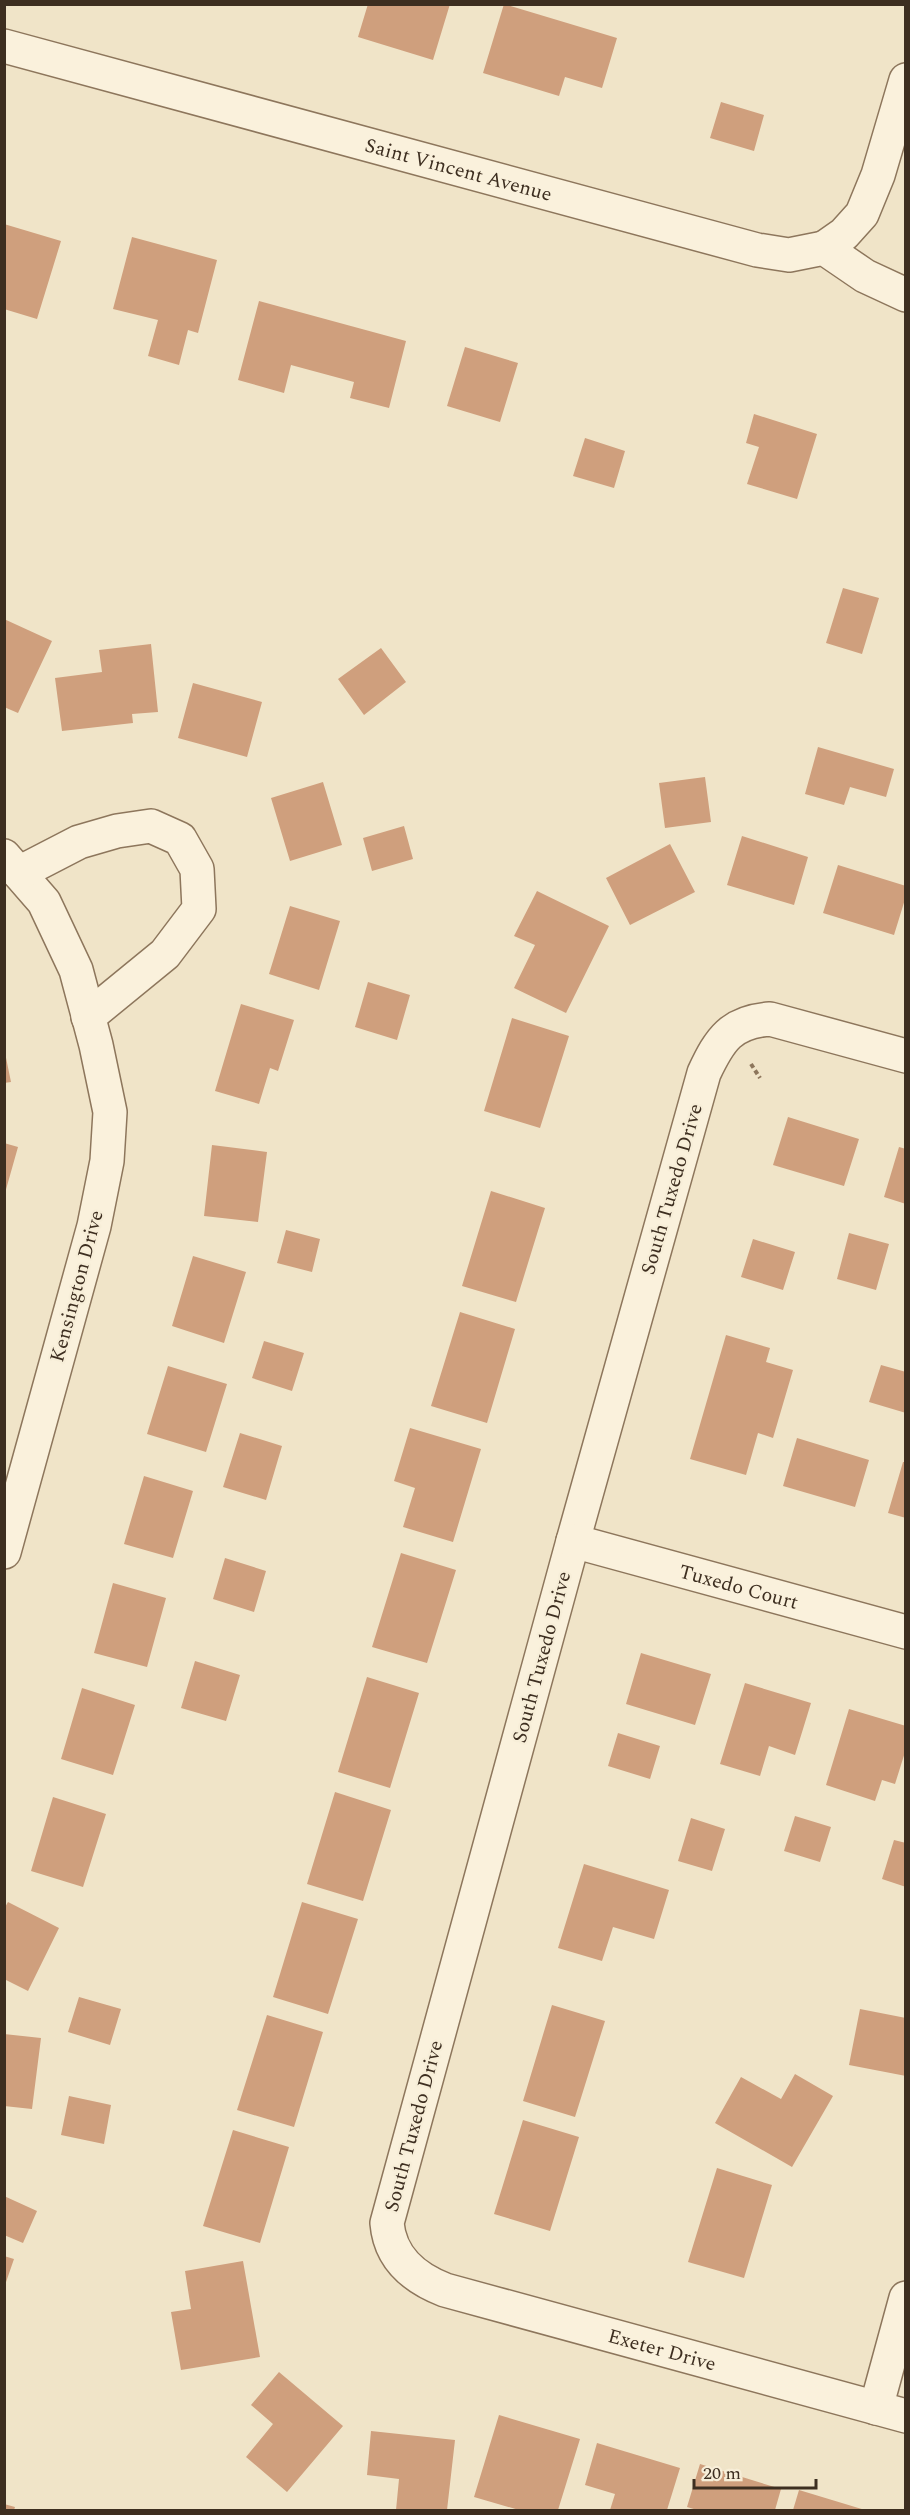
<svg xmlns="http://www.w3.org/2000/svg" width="910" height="2515" font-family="Spectral,serif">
  <rect width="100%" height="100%" fill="#f0e4c8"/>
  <path fill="#cf9f7d" d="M368,4H450L433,60L358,37Z
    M504,4L617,38L602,88L565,77L559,96L483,73Z
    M721,102L764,115L754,151L710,138Z
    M4,224L61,241L37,319L4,309Z
    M132,237L217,260L198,333L188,330L179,365L148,356L158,320L113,309Z
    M259,301L406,341L389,408L350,398L354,382L291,365L284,393L238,380Z
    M465,347L518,363L500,422L447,406Z
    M754,414L817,434L797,499L747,484L759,447L746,443Z
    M585,438L625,451L614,488L573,476Z
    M843,588L879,598L862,654L826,643Z
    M4,619L52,641L18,713L4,707Z
    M151,644L158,712L132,714L133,723L62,731L55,678L102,672L99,650Z
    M381,648L406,682L364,715L338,679Z
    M193,683L262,702L247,757L178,738Z
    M818,747L894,769L886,797L850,787L844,805L805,794Z
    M705,777L711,822L665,828L659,783Z
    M323,782L342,845L290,861L271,798Z
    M404,826L413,859L372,871L363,838Z
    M742,836L808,857L794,905L727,885Z
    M670,844L695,892L630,925L606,878Z
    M838,865L906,886V896L894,935L823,913Z
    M537,891L609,926L566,1013L514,988L535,945L514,936Z
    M290,906L340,921L319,990L269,974Z
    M368,982L410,995L397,1040L355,1027Z
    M241,1004L294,1020L278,1071L270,1068L259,1104L215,1091Z
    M512,1018L569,1036L540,1128L484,1111Z
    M4,1048L11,1082L4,1083Z
    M788,1117L859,1139L844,1186L773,1165Z
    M4,1143L18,1147L5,1193H4Z
    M212,1145L267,1152L258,1222L204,1216Z
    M899,1147L906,1149V1204L884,1197Z
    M491,1191L545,1208L516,1302L462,1286Z
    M286,1230L320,1239L312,1272L277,1263Z
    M849,1233L889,1244L876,1290L837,1279Z
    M753,1239L795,1252L783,1290L741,1277Z
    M193,1256L246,1272L224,1343L172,1326Z
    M460,1312L515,1329L487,1423L431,1406Z
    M726,1335L770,1348L766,1362L793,1370L773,1438L758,1433L746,1475L690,1459Z
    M264,1341L304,1353L292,1391L252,1378Z
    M881,1365L906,1372V1413L869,1402Z
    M168,1366L227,1384L206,1452L147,1434Z
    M410,1428L481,1449L453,1542L403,1527L415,1488L394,1481Z
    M240,1433L282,1446L266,1500L223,1487Z
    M797,1438L869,1460L855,1507L783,1486Z
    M903,1462H906V1518L888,1513Z
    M144,1476L193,1491L173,1558L124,1544Z
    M401,1553L456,1570L427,1663L372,1647Z
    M225,1558L266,1571L254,1612L213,1599Z
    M113,1583L166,1598L147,1667L94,1653Z
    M641,1653L711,1674L695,1725L626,1704Z
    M195,1661L240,1675L226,1721L181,1708Z
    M367,1677L419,1693L390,1788L338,1772Z
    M745,1683L811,1703L795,1755L769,1746L760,1776L720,1764Z
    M82,1688L135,1705L113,1775L61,1759Z
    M849,1709L906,1726V1749L895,1784L882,1780L875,1801L826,1785Z
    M618,1733L660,1746L650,1779L608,1766Z
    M335,1792L391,1810L363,1901L307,1884Z
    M53,1797L106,1814L83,1887L31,1871Z
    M795,1816L831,1827L820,1862L784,1851Z
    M691,1818L725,1829L712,1871L678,1861Z
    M894,1840L906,1843V1887L882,1879Z
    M584,1864L669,1890L654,1939L613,1927L602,1961L558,1948Z
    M8,1902L59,1928L28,1991L4,1979V1909Z
    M302,1902L358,1919L328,2014L273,1997Z
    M79,1997L121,2009L110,2045L68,2032Z
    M552,2005L605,2021L575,2117L523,2101Z
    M860,2009L906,2018V2076L849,2065Z
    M267,2015L323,2032L294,2127L237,2110Z
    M4,2034L41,2038L32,2109L4,2106Z
    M795,2074L833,2096L792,2167L715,2123L741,2077L781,2099Z
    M69,2096L111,2105L104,2144L61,2135Z
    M523,2120L579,2137L550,2231L494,2214Z
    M233,2130L289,2147L260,2243L203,2226Z
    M717,2168L772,2185L744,2278L688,2262Z
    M4,2196L37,2211L23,2243L4,2235Z
    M4,2256L14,2259L5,2285H4Z
    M243,2261L260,2357L181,2370L171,2312L191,2309L185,2271Z
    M279,2372L343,2426L287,2492L246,2457L273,2424L251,2405Z
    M499,2415L580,2439L558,2510H519L474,2497Z
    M371,2431L455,2440L447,2510H396L399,2479L367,2475Z
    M597,2443L680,2468L667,2510H610L615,2494L585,2485Z
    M700,2464L781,2489L775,2510H697L687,2507Z
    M799,2490L865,2510H793Z
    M4,2504L15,2507L14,2510H4Z"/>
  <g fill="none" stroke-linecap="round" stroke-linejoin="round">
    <defs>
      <g id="minor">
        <path id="s1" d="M4,46L757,250L789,255L824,248L865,276L906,295"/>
        <path d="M824,248L844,234L862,214L878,175L906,80"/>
        <path d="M4,856L44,902L76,970L96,1045L110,1112L107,1161L94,1226L4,1552"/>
        <path d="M19,873L79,842L117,831L151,826L180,839L197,869L199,909L165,954L88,1017"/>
        <path id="s2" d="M906,1056L770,1019C731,1022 720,1039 704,1073L573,1541L387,2223C390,2258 414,2278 445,2290L906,2416"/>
        <path id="s3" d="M573,1541L906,1632"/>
        <path d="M876,2408L906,2298"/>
      </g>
    </defs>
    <use href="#minor" stroke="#8d765c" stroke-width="36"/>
    <path stroke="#8d765c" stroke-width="4" stroke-dasharray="4.5 3" stroke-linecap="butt" d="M751,1064L760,1078"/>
    <use href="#minor" stroke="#faf1dc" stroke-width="33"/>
  </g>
  <g text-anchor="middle" stroke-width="4.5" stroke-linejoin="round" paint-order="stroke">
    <g font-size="20" fill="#3d2e20" stroke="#f7eed8">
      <text dy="7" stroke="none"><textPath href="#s1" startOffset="471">Saint Vincent Avenue</textPath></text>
      <text transform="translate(671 1189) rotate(-74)" y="7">South Tuxedo Drive</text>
      <text transform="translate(76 1286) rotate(-75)" y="7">Kensington Drive</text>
      <text dy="7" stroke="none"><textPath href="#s3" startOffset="172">Tuxedo Court</textPath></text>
      <text transform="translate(541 1657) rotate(-75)" y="7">South Tuxedo Drive</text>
      <text transform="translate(413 2126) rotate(-75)" y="7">South Tuxedo Drive</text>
      <text dy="7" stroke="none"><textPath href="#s2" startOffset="1744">Exeter Drive</textPath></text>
    </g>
  </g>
  <rect width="910" height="2515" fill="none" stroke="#3d2e20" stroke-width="12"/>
  <path d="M694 2479v9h122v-9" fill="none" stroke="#3d2e20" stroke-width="3"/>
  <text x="703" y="2479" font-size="18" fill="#3d2e20" stroke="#f7eed8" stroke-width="4.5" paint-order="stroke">20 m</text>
</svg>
